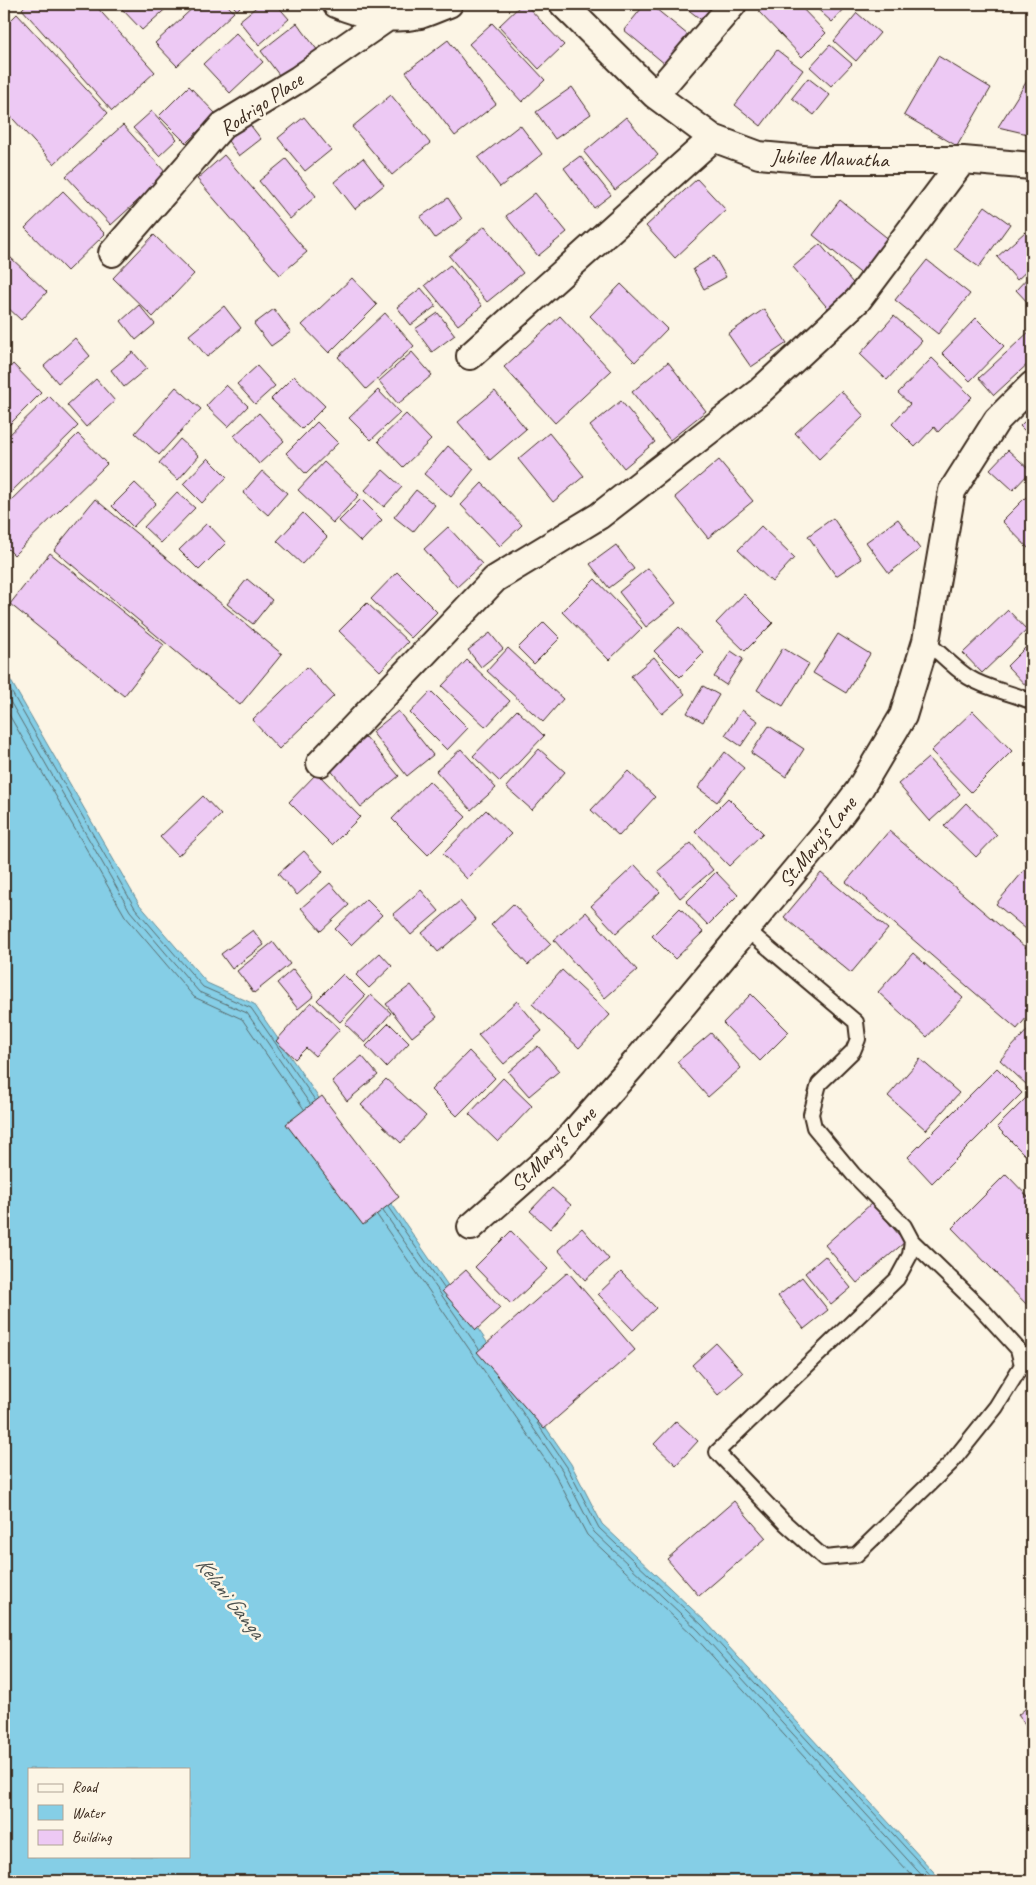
<svg xmlns="http://www.w3.org/2000/svg" width="1036" height="1885" font-family="Caveat,sans-serif">
  <rect width="100%" height="100%" fill="#fcf5e5"/>
  <filter id="ink" filterUnits="userSpaceOnUse"><feTurbulence type="fractalNoise" baseFrequency=".02" numOctaves="2"/><feDisplacementMap in="SourceGraphic" scale="10" xChannelSelector="R" yChannelSelector="G"/><feConvolveMatrix kernelMatrix="1 2 1 2 8 2 1 2 1" color-interpolation-filters="sRGB"/></filter>
  <g filter="url(#ink)">
    <path fill="#85cee6" stroke="#678c96" fill-rule="evenodd" d="M4,669L139,904L207,983L254,1004L571,1464L602,1524L707,1623L942,1881H4ZM29,1769H189V1856H29Z"/>
    <g fill="none" stroke-linecap="round" stroke-linejoin="round">
      <path stroke="#596c6e" stroke-width="1" d="M4,679L135,908L203,987L251,1008L315,1100
        M4,691L130,911L199,992L247,1013L310,1104
        M4,706L125,916L194,997L242,1019L304,1109
        M388,1207L444,1288
        M383,1211L479,1349
        M377,1215L555,1474L587,1535L694,1636L917,1881
        M501,1381L562,1470L594,1532L699,1631L927,1881
        M537,1423L567,1467L599,1528L703,1626L936,1881"/>
    </g>
    <path fill="#edc9f4" stroke="#3b2a1e" d="M27,4H94L155,72L112,111L22,9Z
      M124,4H171L142,30L120,7Z
      M197,4H226L234,12L177,66L155,43Z
      M231,4H243L237,10Z
      M260,4H276L289,19L259,45L239,21Z
      M522,4H525L564,45L539,69L499,26Z
      M645,4H650L688,35L665,64L624,30Z
      M681,4H718L704,22Z
      M768,4H798L826,33L802,57L759,12Z
      M812,4H849L832,22Z
      M857,13L880,33L856,61L834,41Z
      M17,14L108,113L54,164L4,109V27Z
      M297,23L321,55L285,83L261,51Z
      M492,23L545,80L522,102L469,44Z
      M236,33L263,62L230,93L203,64Z
      M448,40L496,104L455,136L406,72Z
      M830,45L852,64L831,86L810,67Z
      M777,50L803,70L761,126L735,105Z
      M938,56L991,88L957,146L904,115Z
      M1032,73V135L998,127Z
      M808,78L830,95L814,115L792,98Z
      M189,86L216,114L186,143L159,116Z
      M572,87L591,114L555,139L536,112Z
      M391,95L430,143L392,175L352,127Z
      M152,111L177,139L159,156L133,128Z
      M304,117L331,150L305,171L278,138Z
      M626,117L658,155L615,190L584,152Z
      M245,118L261,139L239,156L223,134Z
      M123,125L167,174L111,225L66,176Z
      M520,125L542,154L500,187L478,158Z
      M224,155L307,252L280,275L197,179Z
      M580,156L611,195L594,208L564,168Z
      M363,158L384,185L355,209L334,182Z
      M286,159L316,196L290,219L259,181Z
      M697,179L726,210L675,258L646,226Z
      M63,191L105,234L67,271L25,228Z
      M535,193L567,232L538,256L506,216Z
      M448,198L462,219L435,238L420,217Z
      M840,200L891,241L864,276L813,235Z
      M985,206L1010,224L979,267L954,249Z
      M485,226L523,273L487,302L449,256Z
      M1025,232L1032,240V266L1017,280L997,257Z
      M154,235L194,274L153,317L113,278Z
      M820,244L858,289L831,312L793,267Z
      M714,256L726,277L704,289L693,269Z
      M10,257L47,292L21,320L4,304V264Z
      M927,260L970,294L938,334L895,300Z
      M450,265L482,306L458,325L425,285Z
      M1032,273V302L1030,305L1016,290Z
      M352,278L377,305L329,353L302,325Z
      M621,284L667,329L635,362L590,316Z
      M421,288L436,306L411,325L397,307Z
      M139,305L155,324L136,340L121,321Z
      M224,306L241,328L207,357L189,335Z
      M274,309L291,332L271,346L254,324Z
      M764,309L787,343L751,367L728,334Z
      M385,313L414,346L366,389L338,357Z
      M438,313L455,335L432,352L415,329Z
      M560,316L611,371L555,423L504,367Z
      M894,316L922,341L887,380L860,354Z
      M976,318L1004,346L970,381L942,353Z
      M1032,329V360L994,395L979,378Z
      M75,338L90,356L58,383L44,366Z
      M4,347L9,353L4,358Z
      M133,352L147,368L124,387L111,370Z
      M412,352L432,375L398,404L379,381Z
      M932,358L972,397L938,432L934,427L915,447L892,424L910,404L898,393Z
      M668,362L706,411L670,440L632,392Z
      M13,364L41,393L4,430V374Z
      M257,366L275,386L255,404L237,384Z
      M294,376L325,406L302,429L271,399Z
      M96,379L115,401L86,427L67,405Z
      M226,385L248,406L228,427L206,406Z
      M176,387L201,409L159,455L135,433Z
      M378,390L400,413L371,440L349,418Z
      M495,391L526,429L490,460L458,422Z
      M841,391L864,416L819,459L795,433Z
      M49,396L78,426L4,499V440Z
      M621,401L655,442L624,468L590,426Z
      M259,413L284,441L259,464L234,436Z
      M406,414L431,440L403,467L378,441Z
      M1032,414V438L1020,426Z
      M317,422L338,443L306,474L286,453Z
      M549,433L584,476L553,502L518,459Z
      M78,434L107,464L14,555L4,545V507Z
      M180,439L199,456L178,480L159,463Z
      M448,446L474,469L451,497L424,474Z
      M1008,450L1031,471L1013,490L990,469Z
      M208,458L227,477L202,503L183,484Z
      M719,460L753,501L708,538L675,497Z
      M324,462L359,495L333,523L298,490Z
      M383,470L402,487L384,507L365,490Z
      M262,471L287,493L268,515L243,493Z
      M135,483L156,503L133,527L112,506Z
      M482,483L522,525L500,546L461,505Z
      M416,490L435,505L413,532L394,517Z
      M1032,491V552L1002,521Z
      M177,492L195,508L161,543L144,527Z
      M95,499L282,654L240,705L54,550Z
      M361,499L382,520L361,542L339,521Z
      M303,513L327,537L302,564L277,541Z
      M833,518L861,559L836,576L808,536Z
      M898,519L920,549L889,573L866,542Z
      M207,523L226,543L199,570L179,550Z
      M761,526L794,558L772,582L738,550Z
      M448,527L482,564L457,587L424,549Z
      M616,545L634,569L609,588L590,564Z
      M50,553L164,645L124,696L10,604Z
      M648,568L676,603L646,627L619,592Z
      M397,572L437,612L411,638L371,599Z
      M247,579L272,600L253,624L227,604Z
      M595,579L642,628L609,660L562,612Z
      M744,594L773,623L745,651L716,623Z
      M367,603L408,642L380,671L339,631Z
      M1008,610L1027,630L982,673L963,653Z
      M544,622L560,638L534,664L518,648Z
      M679,627L704,653L680,677L654,651Z
      M490,633L503,649L481,667L468,650Z
      M838,634L870,654L846,693L813,673Z
      M1032,641V692L1007,666Z
      M508,648L563,699L543,722L487,671Z
      M783,648L809,664L783,706L757,690Z
      M731,651L743,659L726,685L714,677Z
      M654,657L685,694L662,714L631,676Z
      M467,660L510,701L486,727L442,686Z
      M307,667L334,696L279,749L252,720Z
      M703,686L719,695L703,722L687,713Z
      M431,691L468,728L447,750L410,713Z
      M517,710L544,736L500,782L473,756Z
      M742,710L758,721L741,746L725,735Z
      M398,711L433,755L407,776L372,732Z
      M973,711L1012,751L971,792L931,751Z
      M769,726L804,749L786,777L751,753Z
      M366,737L399,776L361,807L329,768Z
      M461,749L496,788L471,810L436,771Z
      M539,749L565,772L532,810L506,787Z
      M725,752L744,768L717,802L698,788Z
      M928,758L960,794L930,821L898,784Z
      M628,771L655,797L619,836L591,810Z
      M317,773L360,817L332,845L289,802Z
      M429,781L466,817L428,855L392,819Z
      M203,796L221,815L178,856L160,837Z
      M728,798L763,833L729,866L695,831Z
      M966,803L997,835L976,857L944,826Z
      M486,810L511,834L467,879L443,854Z
      M889,831L1032,953V1011L1017,1029L846,882Z
      M691,843L713,870L680,898L658,871Z
      M304,851L323,872L297,895L278,874Z
      M1032,861V934L996,904Z
      M635,865L660,892L616,933L591,906Z
      M716,872L738,895L708,925L686,902Z
      M821,873L888,929L851,973L784,917Z
      M330,883L349,905L321,931L301,908Z
      M421,890L439,911L411,935L393,914Z
      M366,899L382,915L351,945L335,929Z
      M460,901L476,920L438,952L422,933Z
      M513,904L551,944L528,965L491,925Z
      M680,908L703,932L675,959L652,936Z
      M586,912L637,970L605,998L554,940Z
      M253,930L264,945L232,969L221,954Z
      M273,942L290,964L254,993L237,971Z
      M380,953L392,966L369,988L356,975Z
      M913,953L963,998L927,1037L878,992Z
      M293,969L314,996L298,1009L277,983Z
      M562,970L610,1015L579,1048L532,1004Z
      M343,974L365,996L340,1022L317,1000Z
      M411,985L437,1017L412,1037L386,1004Z
      M751,994L789,1032L760,1061L723,1023Z
      M371,995L391,1013L365,1043L345,1024Z
      M517,1001L542,1031L504,1064L478,1035Z
      M311,1002L340,1029L315,1056L306,1048L295,1059L276,1041Z
      M389,1023L409,1043L386,1067L366,1046Z
      M1032,1025V1078L1027,1085L1000,1060Z
      M711,1033L741,1068L708,1097L677,1062Z
      M538,1046L559,1071L529,1096L508,1072Z
      M469,1051L495,1078L457,1116L431,1090Z
      M362,1056L378,1075L347,1101L332,1081Z
      M920,1059L959,1093L926,1130L888,1096Z
      M997,1068L1022,1093L932,1183L908,1157Z
      M503,1078L532,1106L498,1142L469,1114Z
      M386,1079L426,1116L401,1143L361,1105Z
      M322,1096L399,1197L363,1225L286,1124Z
      M1027,1097L1032,1102V1162L997,1127Z
      M1006,1174L1032,1201V1310L952,1228Z
      M552,1188L571,1205L550,1229L530,1211Z
      M872,1203L905,1242L857,1283L825,1245Z
      M582,1228L609,1259L585,1280L558,1250Z
      M511,1231L548,1269L511,1304L475,1267Z
      M825,1256L851,1288L831,1305L805,1273Z
      M466,1270L500,1308L476,1330L442,1291Z
      M568,1272L635,1350L544,1429L477,1352Z
      M621,1272L656,1308L633,1330L598,1294Z
      M802,1277L828,1310L804,1329L778,1296Z
      M716,1343L743,1373L718,1395L692,1365Z
      M676,1421L698,1441L676,1465L654,1444Z
      M734,1501L766,1538L699,1596L667,1559Z
      M1032,1703V1733L1018,1715Z"/>
    <g fill="none" stroke-linecap="round" stroke-linejoin="round">
      <defs>
        <path id="service" d="M926,641C940,653 953,667 968,677C988,690 1012,692 1032,702
          M746,929L856,1022L858,1039L853,1051L819,1084L811,1114L814,1127L853,1174L904,1226L912,1241L910,1255L897,1279L717,1452L784,1522L824,1558L856,1555L951,1463L996,1407L1022,1365L1018,1349L979,1306L912,1241"/>
        <path id="minor" d="M336,4C361,15 392,21 420,15C430,12 440,7 449,4
          M563,4L655,95L713,138L759,155L814,160H963L1032,166
          M655,95L733,4
          M112,253L223,125L299,79L387,18
          M470,356L713,138
          M320,763L495,579L599,516L760,391L858,300L963,160
          M471,1227L560,1148L634,1064L832,826L859,790L903,716L926,641L952,491L997,420L1032,385"/>
      </defs>
      <use href="#service" stroke="#3b2a1e" stroke-width="18"/>
      <use href="#minor" stroke="#3b2a1e" stroke-width="30"/>
      <use href="#service" stroke="#fcf5e5" stroke-width="14"/>
      <use href="#minor" stroke="#fcf5e5" stroke-width="26"/>
    </g>
  </g>
  <g text-anchor="middle" stroke-width="5" stroke-linejoin="round" paint-order="stroke">
    <g font-size="21" fill="#3b2a1e" stroke="#fcf5e5">
      <text transform="translate(261 104) rotate(-34)" y="7">Rodrigo Place</text>
      <text transform="translate(830 158) rotate(2)" y="7">Jubilee Mawatha</text>
      <text transform="translate(817 842) rotate(-51)" y="7">St.Mary's Lane</text>
      <text transform="translate(553 1149) rotate(-45)" y="7">St.Mary's Lane</text>
    </g>
    <g font-size="22" font-style="italic" fill="#4e5350" stroke="#fcf5e5">
      <text transform="translate(231 1597) rotate(52)" y="8">Kelani Ganga</text>
    </g>
  </g>
  <rect width="1036" height="1885" fill="none" stroke="#fcf5e5" stroke-width="20"/>
  <rect x="10" y="10" width="1016" height="1865" fill="none" stroke="#3b2a1e" stroke-width="2" filter="url(#ink)"/>
  <rect x="28" y="1768" width="162" height="90" fill="#fcf5e5" stroke="#afa495"/>
  <rect x="38" y="1784" width="25" height="8" fill="#fcf5e5" stroke="#afa495"/>
  <text x="72" y="1792" font-size="15" fill="#3b2a1e">Road</text>
  <rect x="38" y="1805" width="25" height="15" fill="#85cee6" stroke="#afa495"/>
  <text x="72" y="1818" font-size="15" fill="#3b2a1e">Water</text>
  <rect x="38" y="1830" width="25" height="15" fill="#edc9f4" stroke="#afa495"/>
  <text x="72" y="1842" font-size="15" fill="#3b2a1e">Building</text>
</svg>
